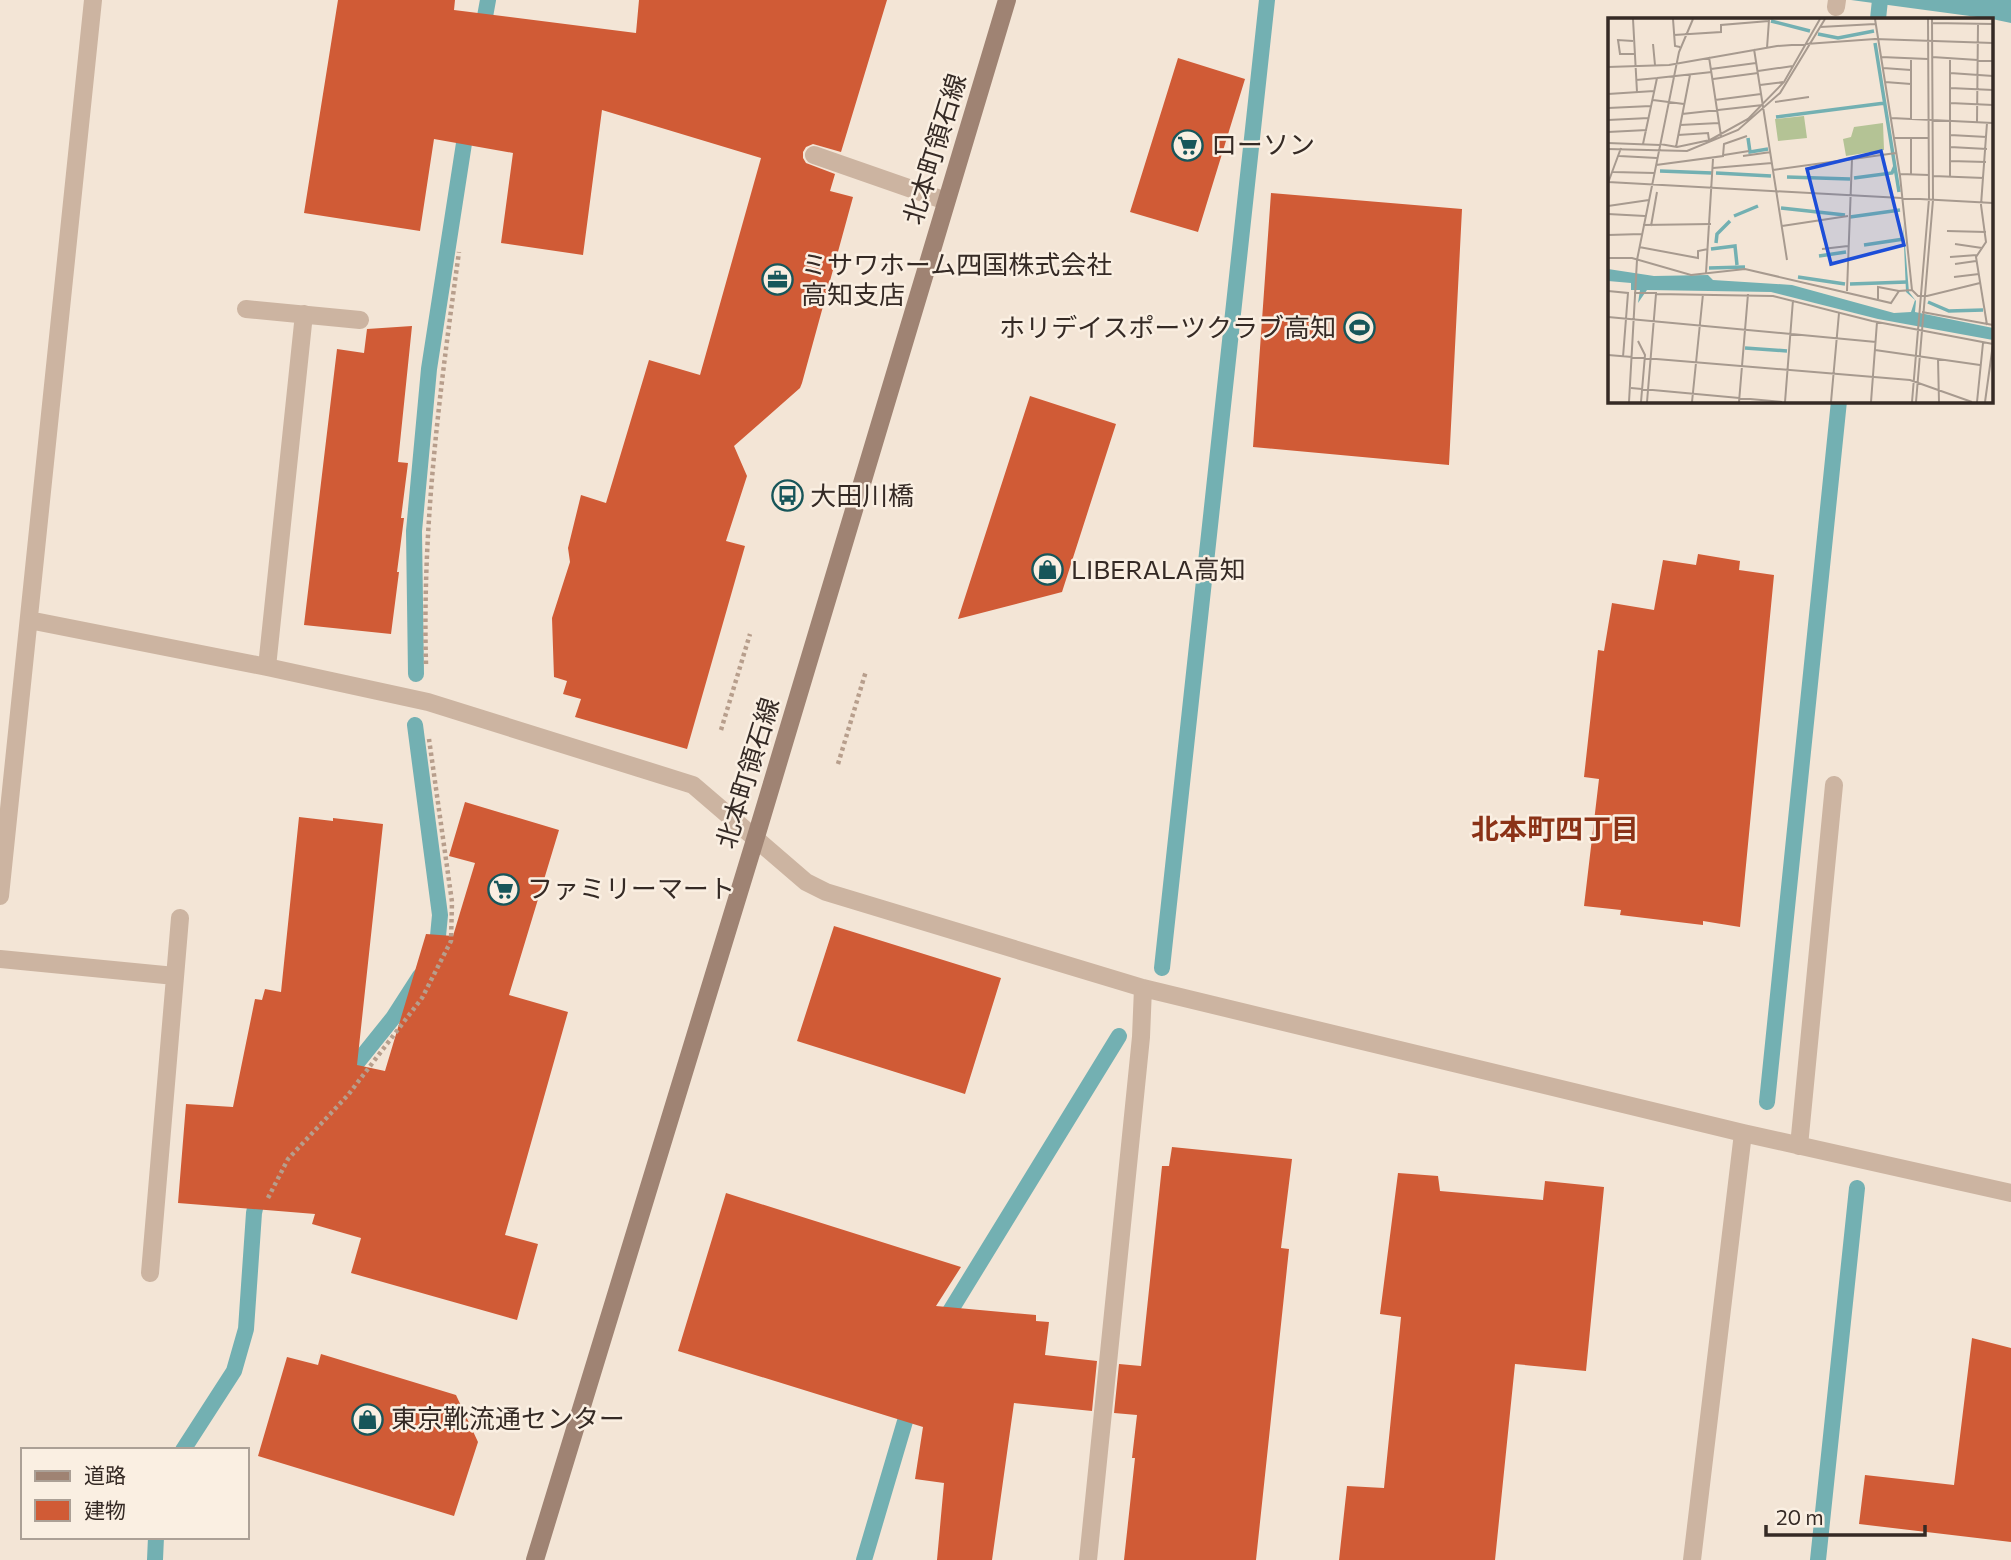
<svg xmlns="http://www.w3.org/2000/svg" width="2011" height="1560" font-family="Commissioner,'Noto Sans JP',sans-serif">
  <rect width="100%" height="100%" fill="#f3e5d6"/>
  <path fill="#73b0b2" d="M1851,0H2011V23L1992,19Z"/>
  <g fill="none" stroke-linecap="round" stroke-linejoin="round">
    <path stroke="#73b0b2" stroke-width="16" d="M1878,19L1880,0
      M482,33L488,0
      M416,674L414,531L429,369L467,124
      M415,725L440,915L438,936L432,953
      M1162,968L1267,0
      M344,1079L393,1018L420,976
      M1767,1102L1839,401
      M941,1326L1119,1036
      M183,1450L234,1371L246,1329L254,1213L259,1190
      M155,1560L156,1537
      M864,1560L911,1401
      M1818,1560L1857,1188"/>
  </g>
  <path fill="#d05b36" d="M338,0H455L454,10L636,33L639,0H887L841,152L813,144L806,147L803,152V158L806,163L835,174L830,191L853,197L802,383L800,388L734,446L747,476L726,541L745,546L687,749L575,717L581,699L563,694L567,681L554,677L552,618L570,562L568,548L581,495L606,503L649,360L700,375L761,158L602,110L583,255L501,243L513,153L434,139L420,231L304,213Z
    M1178,58L1245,79L1198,232L1130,212Z
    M1271,193L1462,209L1449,465L1253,447Z
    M412,326L398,462L408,463L401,518H404L397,572H399L391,634L304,625L337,349L364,353L367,329Z
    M1030,396L1116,424L1062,592L958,619Z
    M1698,554L1740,561L1739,570L1774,575L1740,927L1703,921V925L1620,915L1621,910L1584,906L1599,779L1584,777L1598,650L1604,651L1612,603L1654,610L1663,560L1696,565Z
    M465,802L559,830L509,995L568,1012L505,1235L538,1244L517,1320L351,1273L361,1238L312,1224L315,1214L178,1203L186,1104L233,1107L255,999L262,1000L265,989L281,992L299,817L333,821V818L383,824L357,1065L385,1071L426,934L453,936L475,863L449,856Z
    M834,926L1001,978L965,1094L797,1041Z
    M1172,1147L1292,1159L1281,1248L1289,1249L1256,1560H1124L1135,1458H1132L1137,1415L1114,1413L1119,1364L1141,1366L1162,1166H1169Z
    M1398,1173L1438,1176L1440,1191L1543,1200L1545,1181L1604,1187L1586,1371L1515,1364L1495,1560H1339L1347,1486L1384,1488L1401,1317L1380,1314Z
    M726,1193L961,1267L936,1306L1036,1315V1321L1049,1322L1045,1355L1097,1361L1092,1411L1014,1403L992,1560H937L944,1483L915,1479L923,1427L678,1351Z
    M1972,1338L2011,1348V1542L1859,1524L1865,1475L1954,1485Z
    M321,1354L456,1395L478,1442L454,1516L258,1456L287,1357L318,1365Z"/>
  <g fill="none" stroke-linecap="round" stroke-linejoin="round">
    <path stroke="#b79e8c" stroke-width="4.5" stroke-dasharray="3.5 3.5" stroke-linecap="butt" d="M426,664C422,525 440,389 459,252
      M721,730L750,634
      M838,764L866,671
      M268,1198L288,1159L348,1095L422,998L451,941L452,902L429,739"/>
    <path stroke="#ccb4a1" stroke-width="18" d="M1836,7L1837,0
      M814,155L946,201"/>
    <path stroke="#ccb4a1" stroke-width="18" d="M246,309L360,320
      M29,620L267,667L428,702L693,785L806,882L826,892L1143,988L1743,1133L2011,1193
      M267,667L304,314
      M0,896L93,0
      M0,959L175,976
      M1799,1146L1834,785
      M150,1273L180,918
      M1088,1560L1141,1037L1143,988
      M1692,1560L1743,1133"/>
    <path stroke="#9f8373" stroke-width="18" d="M535,1560L755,840L1007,0"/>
  </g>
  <defs>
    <symbol id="supermarket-ring" viewBox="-11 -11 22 22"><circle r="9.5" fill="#faefe2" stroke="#17565a" stroke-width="1.5"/><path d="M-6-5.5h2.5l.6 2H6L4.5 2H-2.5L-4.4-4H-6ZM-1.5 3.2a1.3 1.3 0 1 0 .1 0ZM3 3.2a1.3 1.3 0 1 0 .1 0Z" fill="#17565a"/></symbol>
    <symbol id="office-ring" viewBox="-11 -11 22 22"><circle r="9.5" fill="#faefe2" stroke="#17565a" stroke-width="1.5"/><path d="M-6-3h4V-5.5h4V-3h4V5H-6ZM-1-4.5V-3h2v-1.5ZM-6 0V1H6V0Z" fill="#17565a"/></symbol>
    <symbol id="stadium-ring" viewBox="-11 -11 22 22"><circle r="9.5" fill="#faefe2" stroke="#17565a" stroke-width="1.5"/><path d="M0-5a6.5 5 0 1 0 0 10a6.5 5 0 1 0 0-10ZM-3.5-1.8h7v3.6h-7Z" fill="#17565a"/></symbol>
    <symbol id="bus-ring" viewBox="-11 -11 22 22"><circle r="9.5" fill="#faefe2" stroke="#17565a" stroke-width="1.5"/><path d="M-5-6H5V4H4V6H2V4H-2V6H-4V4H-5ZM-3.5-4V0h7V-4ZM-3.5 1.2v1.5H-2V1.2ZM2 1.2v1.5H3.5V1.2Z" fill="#17565a"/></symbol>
    <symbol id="shop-ring" viewBox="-11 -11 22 22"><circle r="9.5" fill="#faefe2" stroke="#17565a" stroke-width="1.5"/><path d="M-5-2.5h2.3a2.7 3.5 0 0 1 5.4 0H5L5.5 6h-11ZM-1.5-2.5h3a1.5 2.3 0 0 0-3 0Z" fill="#17565a"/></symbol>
  </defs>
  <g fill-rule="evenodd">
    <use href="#supermarket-ring" x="1170" y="128" width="35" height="35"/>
    <use href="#office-ring" x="760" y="262" width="35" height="35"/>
    <use href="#stadium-ring" x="1342" y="310" width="35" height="35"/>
    <use href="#bus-ring" x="770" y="478" width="35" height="35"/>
    <use href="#shop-ring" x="1030" y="552" width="35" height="35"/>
    <use href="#supermarket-ring" x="486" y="872" width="35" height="35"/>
    <use href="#shop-ring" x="350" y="1402" width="35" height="35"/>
  </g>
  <g text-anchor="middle" stroke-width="5" stroke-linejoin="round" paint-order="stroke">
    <g font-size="26" fill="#352a25" stroke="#faefe2" text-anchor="start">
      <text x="1211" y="154">ローソン</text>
      <text x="801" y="274">ミサワホーム四国株式会社<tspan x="801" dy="30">高知支店</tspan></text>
      <text x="1336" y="337" text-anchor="end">ホリデイスポーツクラブ高知</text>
      <text x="810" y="505">大田川橋</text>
      <text x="1071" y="579">LIBERALA高知</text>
      <text x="527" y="898">ファミリーマート</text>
      <text x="391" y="1428">東京靴流通センター</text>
    </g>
    <g font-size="26" fill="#352a25" stroke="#faefe2">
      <text transform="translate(935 149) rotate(-73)" y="9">北本町領石線</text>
      <text transform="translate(748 773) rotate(-73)" y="9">北本町領石線</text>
    </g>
    <g font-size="28" font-weight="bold" fill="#8b3217" stroke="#faefe2">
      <text x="1555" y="839">北本町四丁目</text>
    </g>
  </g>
  <g transform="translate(1608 18)">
    <rect width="385" height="385" fill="#f3e5d6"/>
    <path d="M196,98L199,120L170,123L167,101ZM275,105L276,132L238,138L235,121L243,119L246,109Z" fill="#b4c395"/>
    <path d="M295,204L301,274L308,283L307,294L385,310V322L270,301L163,274L39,272L30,285L32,272H23V265L0,263V251L46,258L100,257L105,262L184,267L286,295L303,294L307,282L298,274Z" fill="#73b0b2"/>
    <path fill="none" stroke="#73b0b2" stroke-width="3.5" d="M163,3L202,13M210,16L230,20L266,13M267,25L291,174M168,99L277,85M140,120L142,134L160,131M52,153L104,155M108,155L163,158M179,159L242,161M246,160L284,155L287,148M173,190L237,197M126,198L150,188M242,199L292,192M108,225L109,216L122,203M256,227L296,221M103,231L127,228L129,247M211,238L238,234M101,250L137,249M190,259L237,266M242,266L299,264M320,284L341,293L375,292M137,330L179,333"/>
    <path fill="none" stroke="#a79a8f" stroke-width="2" d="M25,1L29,74M65,1L67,28L72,29M267,1L292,158L304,272L310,278H319L372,265M324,5L385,6M212,9L267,6M66,17L113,14V7L161,3M25,23L10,22L12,36H26M45,26L47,47M159,30L161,2M146,31L179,242M101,39L113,118M273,39L320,41M324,39L385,43M303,40V101M342,40V159M0,49L61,47L169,28L267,21L385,25M275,50L303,52M103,51L148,45M150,53L185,48M342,55L385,58M49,60L104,54M105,61L150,55M28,62L49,60L35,126M277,64L303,66M152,67L175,64M342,70L385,72M0,76L46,73M45,82L76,86M107,82L153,76M167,84L201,79M342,85L385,87M0,90L43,88M74,96L155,87M283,100L385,105M0,102L41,100M369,104L370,6M72,107L111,105M0,114L39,112M70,117L100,115L101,122M342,117L379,119M286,120H321M0,125L52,127M52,126L69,129L102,122L140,101L176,64L212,1M68,129L82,57M342,129L379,131M0,131L79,133L130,112L172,75L217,1M116,137L141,133M11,138L49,140M135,138L163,134M342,143L378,144M48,147L115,138L116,126L139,118M105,150L164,145M165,152L288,135M5,154L46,155M292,156L321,157M303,156V120M325,158L376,160M0,164L385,185M0,165L13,130M0,188L41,182M0,196L37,198M35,207L103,206M43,208L49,174M174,208L240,198M339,213L378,214M0,217L34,216M347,226L374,230M31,229L90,240V233L100,231M214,231L240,228M342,239L369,237M0,240H24L83,257L137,251L283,285L291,273L304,272M347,246L368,243M98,255L105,141M346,259L371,256M0,273L20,275L15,339M239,273L244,141M26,275H49M48,276L165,278L264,303L385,326M270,281V269L291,273M314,294L385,307M0,299L268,324M379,307L368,239L378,224L373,187L379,105M30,323L37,337L33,384M267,332L372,347M0,337L302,362L364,384M330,341L331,384M23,370L174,384M21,384L29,242L71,34L85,1M39,384L48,276M84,384L95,276M131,384L140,276M177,384L185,282M223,384L231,295M263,384L269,304M304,384L321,181L320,1M308,384L325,182L324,1M369,384L375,325M377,384L385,326"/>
    <path fill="#1d4ed8" fill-opacity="0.15" stroke="#1d4ed8" stroke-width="3.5" d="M273,133L296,227L223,246L199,151Z"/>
    <rect width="385" height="385" fill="none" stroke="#352a25" stroke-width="3.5"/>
  </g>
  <rect x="21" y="1448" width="228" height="91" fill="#faefe2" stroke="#aba096" stroke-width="2"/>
  <rect x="35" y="1471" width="35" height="10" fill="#9f8373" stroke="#aba096" stroke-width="2"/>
  <text x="84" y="1483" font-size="21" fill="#352a25">道路</text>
  <rect x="35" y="1500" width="35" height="21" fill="#d05b36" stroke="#aba096" stroke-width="2"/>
  <text x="84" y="1518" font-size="21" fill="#352a25">建物</text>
  <path d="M1766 1525v10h159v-10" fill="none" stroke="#352a25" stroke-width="3.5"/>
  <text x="1776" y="1525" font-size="21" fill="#352a25" stroke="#faefe2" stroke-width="5" paint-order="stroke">20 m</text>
</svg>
